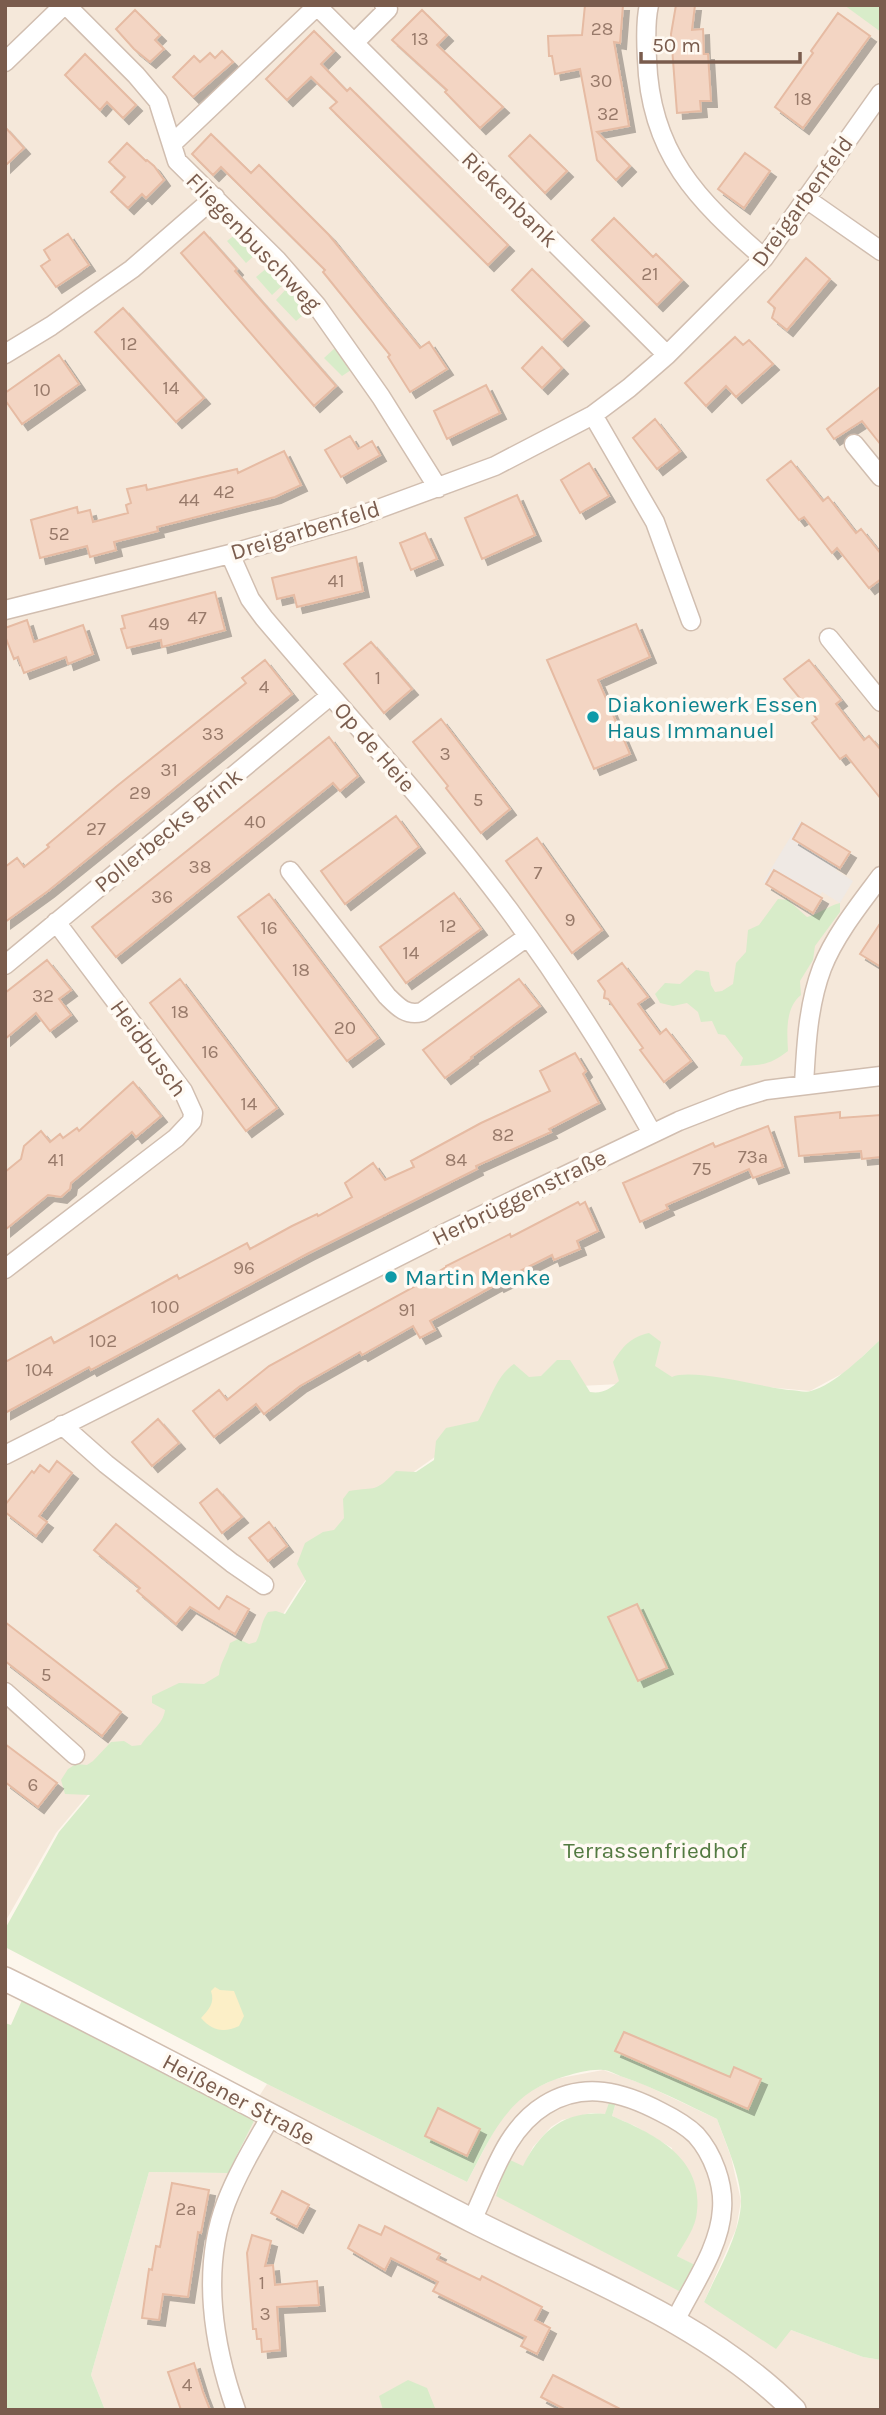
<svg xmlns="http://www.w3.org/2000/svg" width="886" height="2415" font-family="Karla,sans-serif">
  <defs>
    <filter id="shadow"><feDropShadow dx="6" dy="6" stdDeviation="0" flood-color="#0004"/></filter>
  </defs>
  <rect width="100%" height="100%" fill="#fdf6ec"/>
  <path fill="#f5e8da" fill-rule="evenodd" d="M5,5H881V1072L765,1088L5,1451Z
    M881,1080V1339L847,1371L810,1391L765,1387L723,1379L559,1387L506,1407L405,1478L337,1536L297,1592L254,1660L102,1778L56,1833L5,1922V1457L452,1233L735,1103Z
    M603,2070L643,2084L717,2119L731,2157L741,2201L736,2229L704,2302L791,2330L863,2357L881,2360V2410H796L731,2355L254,2104L267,2084L467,2182L499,2121L514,2103L532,2090L555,2079ZM616,2102L612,2116L635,2126L672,2148L681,2248L677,2256L694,2265L679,2291L523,2167L533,2147L551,2127L562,2120L591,2113L605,2114Z
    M258,2113L674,2322L791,2410H105L91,2375L149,2172L228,2173Z"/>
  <path fill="#efe9e4" d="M800,821L848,850L836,870L853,881L840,903L822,892L811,910L763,882Z"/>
  <path fill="#d8ecc9" d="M844,5H881V32Z
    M236,234L256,254L246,263L227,241Z
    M268,267L284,284L272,295L256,277Z
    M287,288L307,312L296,321L276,300Z
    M335,348L351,370L342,376L324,358Z
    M778,899L788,900L807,917C819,914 828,906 840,903V912L815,946L813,960L800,981L801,995C785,1008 787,1032 788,1051C770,1065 762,1065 740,1066L743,1058L725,1035L718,1034L712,1021L701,1022L698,1012L687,1003L673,1006L660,1003L655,994L665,983L680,984L696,970L709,972L711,985L715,992L722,991L733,984L736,963L746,952L748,930L759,925Z
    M649,1333L661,1342L655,1366L672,1377C692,1368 762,1387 789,1390C796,1390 805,1393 811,1391C834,1385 863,1356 881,1339V2360L863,2357L791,2330L776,2349L704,2302C717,2273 741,2233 741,2201C741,2177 725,2141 717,2119C686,2104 655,2088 623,2077C617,2075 609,2070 603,2070C591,2069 577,2073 566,2076C508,2092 493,2133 467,2182L271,2086L5,1947V1929L59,1832L90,1795L65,1794L61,1780L68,1769L76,1764L87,1765L93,1761L111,1742L124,1741L132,1746L141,1745C149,1732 163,1725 165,1710L152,1703V1696L179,1683L204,1684L219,1675C220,1662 227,1655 230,1643L238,1639L249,1644L256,1642C263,1629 259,1626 268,1612L276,1611L285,1614L306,1581L297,1564L305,1543L323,1532L334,1530L344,1518L343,1499L349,1491C378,1486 373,1494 396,1471L416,1472L434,1460L436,1441L446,1428L478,1421C490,1402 495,1377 514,1364L529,1377L541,1376L557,1360H570L590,1392C603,1394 610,1389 619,1381L613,1362C623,1346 631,1337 649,1333Z
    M23,1998L258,2113L228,2173L149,2172L91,2375L105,2410H5V2023L11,2025Z
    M610,2100L616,2102L612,2116C654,2134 703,2157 697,2211C696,2228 685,2241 677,2256L695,2265L679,2291L496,2196L508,2159L523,2166C540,2132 564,2110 605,2114Z
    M408,2380L427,2388L435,2408L438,2410H383L379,2396Z"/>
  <path fill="#fcefc7" d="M215,1987L220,1990L234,1991L244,2016L239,2026C224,2033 212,2031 201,2018C209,2009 215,2003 211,1991Z"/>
  <path fill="#f3d5c3" stroke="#e6bba3" stroke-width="2" filter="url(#shadow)" d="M585,5H623L620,43L614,42L629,126L597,132L630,166L616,180L597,160L580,69L555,74L552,56H549L548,36L582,35Z
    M676,5H695L692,30L703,29L704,54H708L711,101H700L701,111L677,113L671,34Z
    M135,10L160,35L155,40L164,49L150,62L134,49L116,29Z
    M422,10L447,35L437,45L503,107L480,128L445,92L447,90L392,40Z
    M838,13L870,36L803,128L775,107L813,53L811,51Z
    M314,31L334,51L321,64L347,91L350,88L508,245L488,265L330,108L337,102L311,77L287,100L266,79Z
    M222,51L233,62L193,97L173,77L194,56L200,62L210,53L215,58Z
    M85,54L136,105L123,118L107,102L100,110L65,75Z
    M5,127L24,148L5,166Z
    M211,134L251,173L259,165L329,235L420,348L429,342L447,369L410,392L388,357L390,355L323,272L325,270L221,167L213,175L192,154Z
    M530,135L567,171L545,193L509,156Z
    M127,143L146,161L147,160L154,166L164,180L146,198L142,194L128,208L111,192L125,177L109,162Z
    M745,153L770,171L744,208L718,189Z
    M614,218L653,257L656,254L682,280L657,305L592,240Z
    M204,232L237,269L235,271L336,386L314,406L181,253Z
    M68,234L89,265L56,287L41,266L50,260L44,250Z
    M806,258L830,279L787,330L772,318L775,308L768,302Z
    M532,269L583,320L562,340L512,290Z
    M123,308L204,398L176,422L95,332Z
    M735,337L743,345L749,340L773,364L736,397L726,386L706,406L685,383Z
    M542,347L562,368L542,388L522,368Z
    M59,355L79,384L22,424L5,400V393Z
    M486,385L500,413L447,439L434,411Z
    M881,386V445L862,421L834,439L827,429Z
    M655,419L680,451L657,469L633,438Z
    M350,436L358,449L372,441L380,455L341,477L325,450Z
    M284,451L301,485L275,497L157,527L158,531L114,542L116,550L90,557L87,546L40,558L31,520L77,507L78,513L90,510L93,522L128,513L126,505L131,503L127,489L146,485L147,490L237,469L238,473Z
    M791,461L823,501L828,497L856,533L861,529L881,554V579L869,588L837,548L832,553L804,517L799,520L767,480Z
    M589,463L609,496L580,513L561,480Z
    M517,495L535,535L482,559L465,518Z
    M425,533L437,559L411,570L400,543Z
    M356,557L363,591L297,607L294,595L277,599L272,578Z
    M215,592L225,630L162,647L161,640L127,648L121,629L125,628L122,616Z
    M27,620L34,642L83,625L93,654L68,664L66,657L24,673L18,657L14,659L5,636V628Z
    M636,624L650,657L598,680L630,754L594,769L547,660Z
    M371,642L412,689L384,713L344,664Z
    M265,660L292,694L48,891L5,922V867L17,858L24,867L49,847L47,845L117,786L246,683L242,678Z
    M809,660L841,700L836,704L864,740L869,736L881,750V799L846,755L840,759L812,723L817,719L784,679Z
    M441,719L510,809L481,833L446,788L448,786L413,742Z
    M329,737L358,776L340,791L333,783L116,957L92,927Z
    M396,816L419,847L345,904L321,871Z
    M802,823L850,852L840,868L793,839Z
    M537,838L602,930L572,953L506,861Z
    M774,870L822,898L813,913L766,884Z
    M454,893L481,929L406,983L380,947Z
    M269,894L378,1038L347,1061L238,917Z
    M881,922V967L860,954Z
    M47,960L71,990L59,999L71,1015L50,1031L36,1013L5,1039V993Z
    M622,963L648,997L638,1004L660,1034L666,1029L691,1061L664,1082L640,1050L643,1048L608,999L604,998L605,991L598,981Z
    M180,979L277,1108L246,1131L150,1003Z
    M519,979L540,1006L471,1057L472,1058L445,1078L423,1050Z
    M575,1053L586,1071L583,1074L599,1103L549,1129L551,1132L476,1166L477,1169L307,1254L91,1370L89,1367L5,1413V1362L51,1337L54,1343L177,1275L179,1279L247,1243L250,1249L292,1226L317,1214L318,1216L352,1197L345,1183L373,1163L385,1180L414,1167L411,1161L481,1123L550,1091L540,1071Z
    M133,1082L161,1116L136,1137L132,1132L71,1183L70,1189L61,1197L48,1195L5,1230V1172L21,1159L24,1146L41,1131L50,1142L60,1134L63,1138L77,1128L79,1131Z
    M840,1112V1118L881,1115V1157L862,1159L861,1151L799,1156L795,1117Z
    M768,1126L783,1167L753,1178L749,1169L666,1205L668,1209L640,1222L623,1183L713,1143L715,1147Z
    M578,1202L580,1205L585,1202L598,1231L577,1241L580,1249L554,1260L552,1255L510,1276L512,1279L498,1286L497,1284L430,1321L435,1330L420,1338L413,1326L362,1355L360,1352L300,1386L264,1414L256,1404L214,1437L193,1411L219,1390L227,1400L269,1366L412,1288L446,1267V1266L510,1234L511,1237Z
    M158,1419L179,1443L152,1466L132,1442Z
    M57,1461L72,1473L39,1516L47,1522L36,1536L5,1512V1505L32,1471L34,1473L40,1465L49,1472Z
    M217,1489L242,1517L222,1533L200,1503Z
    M269,1522L287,1546L268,1561L249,1538Z
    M116,1524L219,1609L227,1596L249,1609L235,1634L190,1607L176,1624L137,1591L140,1588L94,1550Z
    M637,1604L667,1668L638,1681L608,1617Z
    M5,1622L121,1712L102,1736L5,1661Z
    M5,1744L57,1783L38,1807L5,1782Z
    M624,2032L730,2077L734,2067L761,2079L748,2109L615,2051Z
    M438,2108L480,2129L467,2156L425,2136Z
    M172,2183L209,2190L201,2233L198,2232L188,2297L163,2294L159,2320L142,2318L149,2269L152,2270L156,2246L160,2247Z
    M282,2191L309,2205L297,2227L271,2213Z
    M359,2225L381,2235L385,2226L440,2254L437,2259L480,2280L482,2276L542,2307L535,2320L550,2328L537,2354L521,2346L526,2337L433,2291L438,2282L391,2258L385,2270L348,2248Z
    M252,2235L271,2241L265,2266L273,2265L275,2285L317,2281L319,2305L277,2307L280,2350L262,2352L261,2339H257L256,2329H253L247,2253Z
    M194,2363L203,2392L210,2410H181L168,2372Z
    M553,2375L579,2388L622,2410H566L541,2397Z"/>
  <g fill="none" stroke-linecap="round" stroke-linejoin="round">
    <defs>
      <path id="minor" d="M66,5L136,75L158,101L177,161L277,260L317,306L381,397L438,488
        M649,5C645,22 646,42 647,59C650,153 697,200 764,258
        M317,6L667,355
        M354,43L388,9L384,5
        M5,62L64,5
        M172,144L318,5
        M805,198L881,251
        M5,354L51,326L132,269L215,197
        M593,415L655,522L691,621
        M854,444L881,477
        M230,554L250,599L264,618C346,715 433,808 509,910C561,981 609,1056 652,1133
        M5,610L230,554L351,519L495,466L593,415L629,388L667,355L764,258L881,93
        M829,638L881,702
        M290,871L387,996C398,1007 406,1016 422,1012L527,937
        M5,965L330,696
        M804,1085C806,1046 808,1005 822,968C835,935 860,904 881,876
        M5,1269L176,1138L192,1121L193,1113L183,1091L56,922
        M62,1425L106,1464L232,1563L264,1585
        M5,1455L451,1230L679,1121L733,1100L766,1090L881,1076
        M5,1692L75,1755
        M472,2220C492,2180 504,2130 545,2105C584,2081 623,2092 661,2112C673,2118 686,2125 696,2135C713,2154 724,2184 722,2209C720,2248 692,2286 675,2321
        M236,2410C213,2345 201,2269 226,2203C238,2172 255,2144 271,2116"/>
      <path id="tertiary" d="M5,1979C162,2056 315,2140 471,2220C581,2276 705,2321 794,2410"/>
    </defs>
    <use href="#minor" stroke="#d1beb0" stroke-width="21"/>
    <use href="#tertiary" stroke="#d1beb0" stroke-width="26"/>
    <use href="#minor" stroke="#fff" stroke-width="18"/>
    <use href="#tertiary" stroke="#fff" stroke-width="23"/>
  </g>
  <g fill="#0f9aa8" stroke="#fffaf3" stroke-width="2.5">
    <circle cx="593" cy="717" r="7"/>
    <circle cx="391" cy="1277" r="7"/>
  </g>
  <g text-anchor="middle" stroke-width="7" stroke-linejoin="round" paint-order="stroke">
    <g font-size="19" fill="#987a6a">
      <text x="602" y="35">28</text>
      <text x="420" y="45">13</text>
      <text x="601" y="87">30</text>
      <text x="803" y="105">18</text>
      <text x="608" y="120">32</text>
      <text x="650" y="280">21</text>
      <text x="129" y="350">12</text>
      <text x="171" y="394">14</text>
      <text x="42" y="396">10</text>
      <text x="224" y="498">42</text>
      <text x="189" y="506">44</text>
      <text x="59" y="540">52</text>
      <text x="336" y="587">41</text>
      <text x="197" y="624">47</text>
      <text x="159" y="630">49</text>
      <text x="378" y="684">1</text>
      <text x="264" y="693">4</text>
      <text x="213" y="740">33</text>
      <text x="445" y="760">3</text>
      <text x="169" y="776">31</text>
      <text x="140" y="799">29</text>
      <text x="478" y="806">5</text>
      <text x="255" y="828">40</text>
      <text x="96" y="835">27</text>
      <text x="200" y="873">38</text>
      <text x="538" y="879">7</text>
      <text x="162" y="903">36</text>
      <text x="570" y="926">9</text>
      <text x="448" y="932">12</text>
      <text x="269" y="934">16</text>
      <text x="411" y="959">14</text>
      <text x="301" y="976">18</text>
      <text x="43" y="1002">32</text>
      <text x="180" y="1018">18</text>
      <text x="345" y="1034">20</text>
      <text x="210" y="1058">16</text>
      <text x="249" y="1110">14</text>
      <text x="503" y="1141">82</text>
      <text x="753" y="1163">73a</text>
      <text x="56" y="1166">41</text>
      <text x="456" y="1166">84</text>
      <text x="702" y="1175">75</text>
      <text x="244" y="1274">96</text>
      <text x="165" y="1313">100</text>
      <text x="407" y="1316">91</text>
      <text x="103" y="1347">102</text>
      <text x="39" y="1376">104</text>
      <text x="46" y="1681">5</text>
      <text x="33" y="1791">6</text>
      <text x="186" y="2215">2a</text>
      <text x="262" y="2289">1</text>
      <text x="265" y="2320">3</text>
      <text x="187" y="2391">4</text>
    </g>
    <g font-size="23" fill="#7a5c4d" stroke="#fffaf3">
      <text transform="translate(510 199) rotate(45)" y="8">Riekenbank</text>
      <text transform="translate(802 201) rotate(-54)" y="8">Dreigarbenfeld</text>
      <text transform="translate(254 242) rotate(46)" y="8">Fliegenbuschweg</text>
      <text transform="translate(305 530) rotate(-17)" y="8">Dreigarbenfeld</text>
      <text transform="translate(375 747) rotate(49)" y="8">Op de Heie</text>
      <text transform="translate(168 830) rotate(-39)" y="8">Pollerbecks Brink</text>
      <text transform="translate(149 1048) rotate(54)" y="8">Heidbusch</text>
      <text transform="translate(519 1197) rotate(-26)" y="8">Herbrüggenstraße</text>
      <text transform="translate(239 2099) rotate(28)" y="8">Heißener Straße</text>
    </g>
    <g font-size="23" fill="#0d838f" stroke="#fffaf3" text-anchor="start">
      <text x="607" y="712">Diakoniewerk Essen<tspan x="607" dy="26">Haus Immanuel</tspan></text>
      <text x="405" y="1285">Martin Menke</text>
    </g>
    <g font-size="23" fill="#537a41" stroke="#fffaf3">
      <text x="655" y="1858">Terrassenfriedhof</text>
    </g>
  </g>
  <rect width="886" height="2415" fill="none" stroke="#7a5c4d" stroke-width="14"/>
  <path d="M641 52v10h159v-10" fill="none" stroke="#7a5c4d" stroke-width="3.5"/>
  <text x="652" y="52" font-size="21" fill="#7a5c4d" stroke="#fffaf3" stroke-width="5" paint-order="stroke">50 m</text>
</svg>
